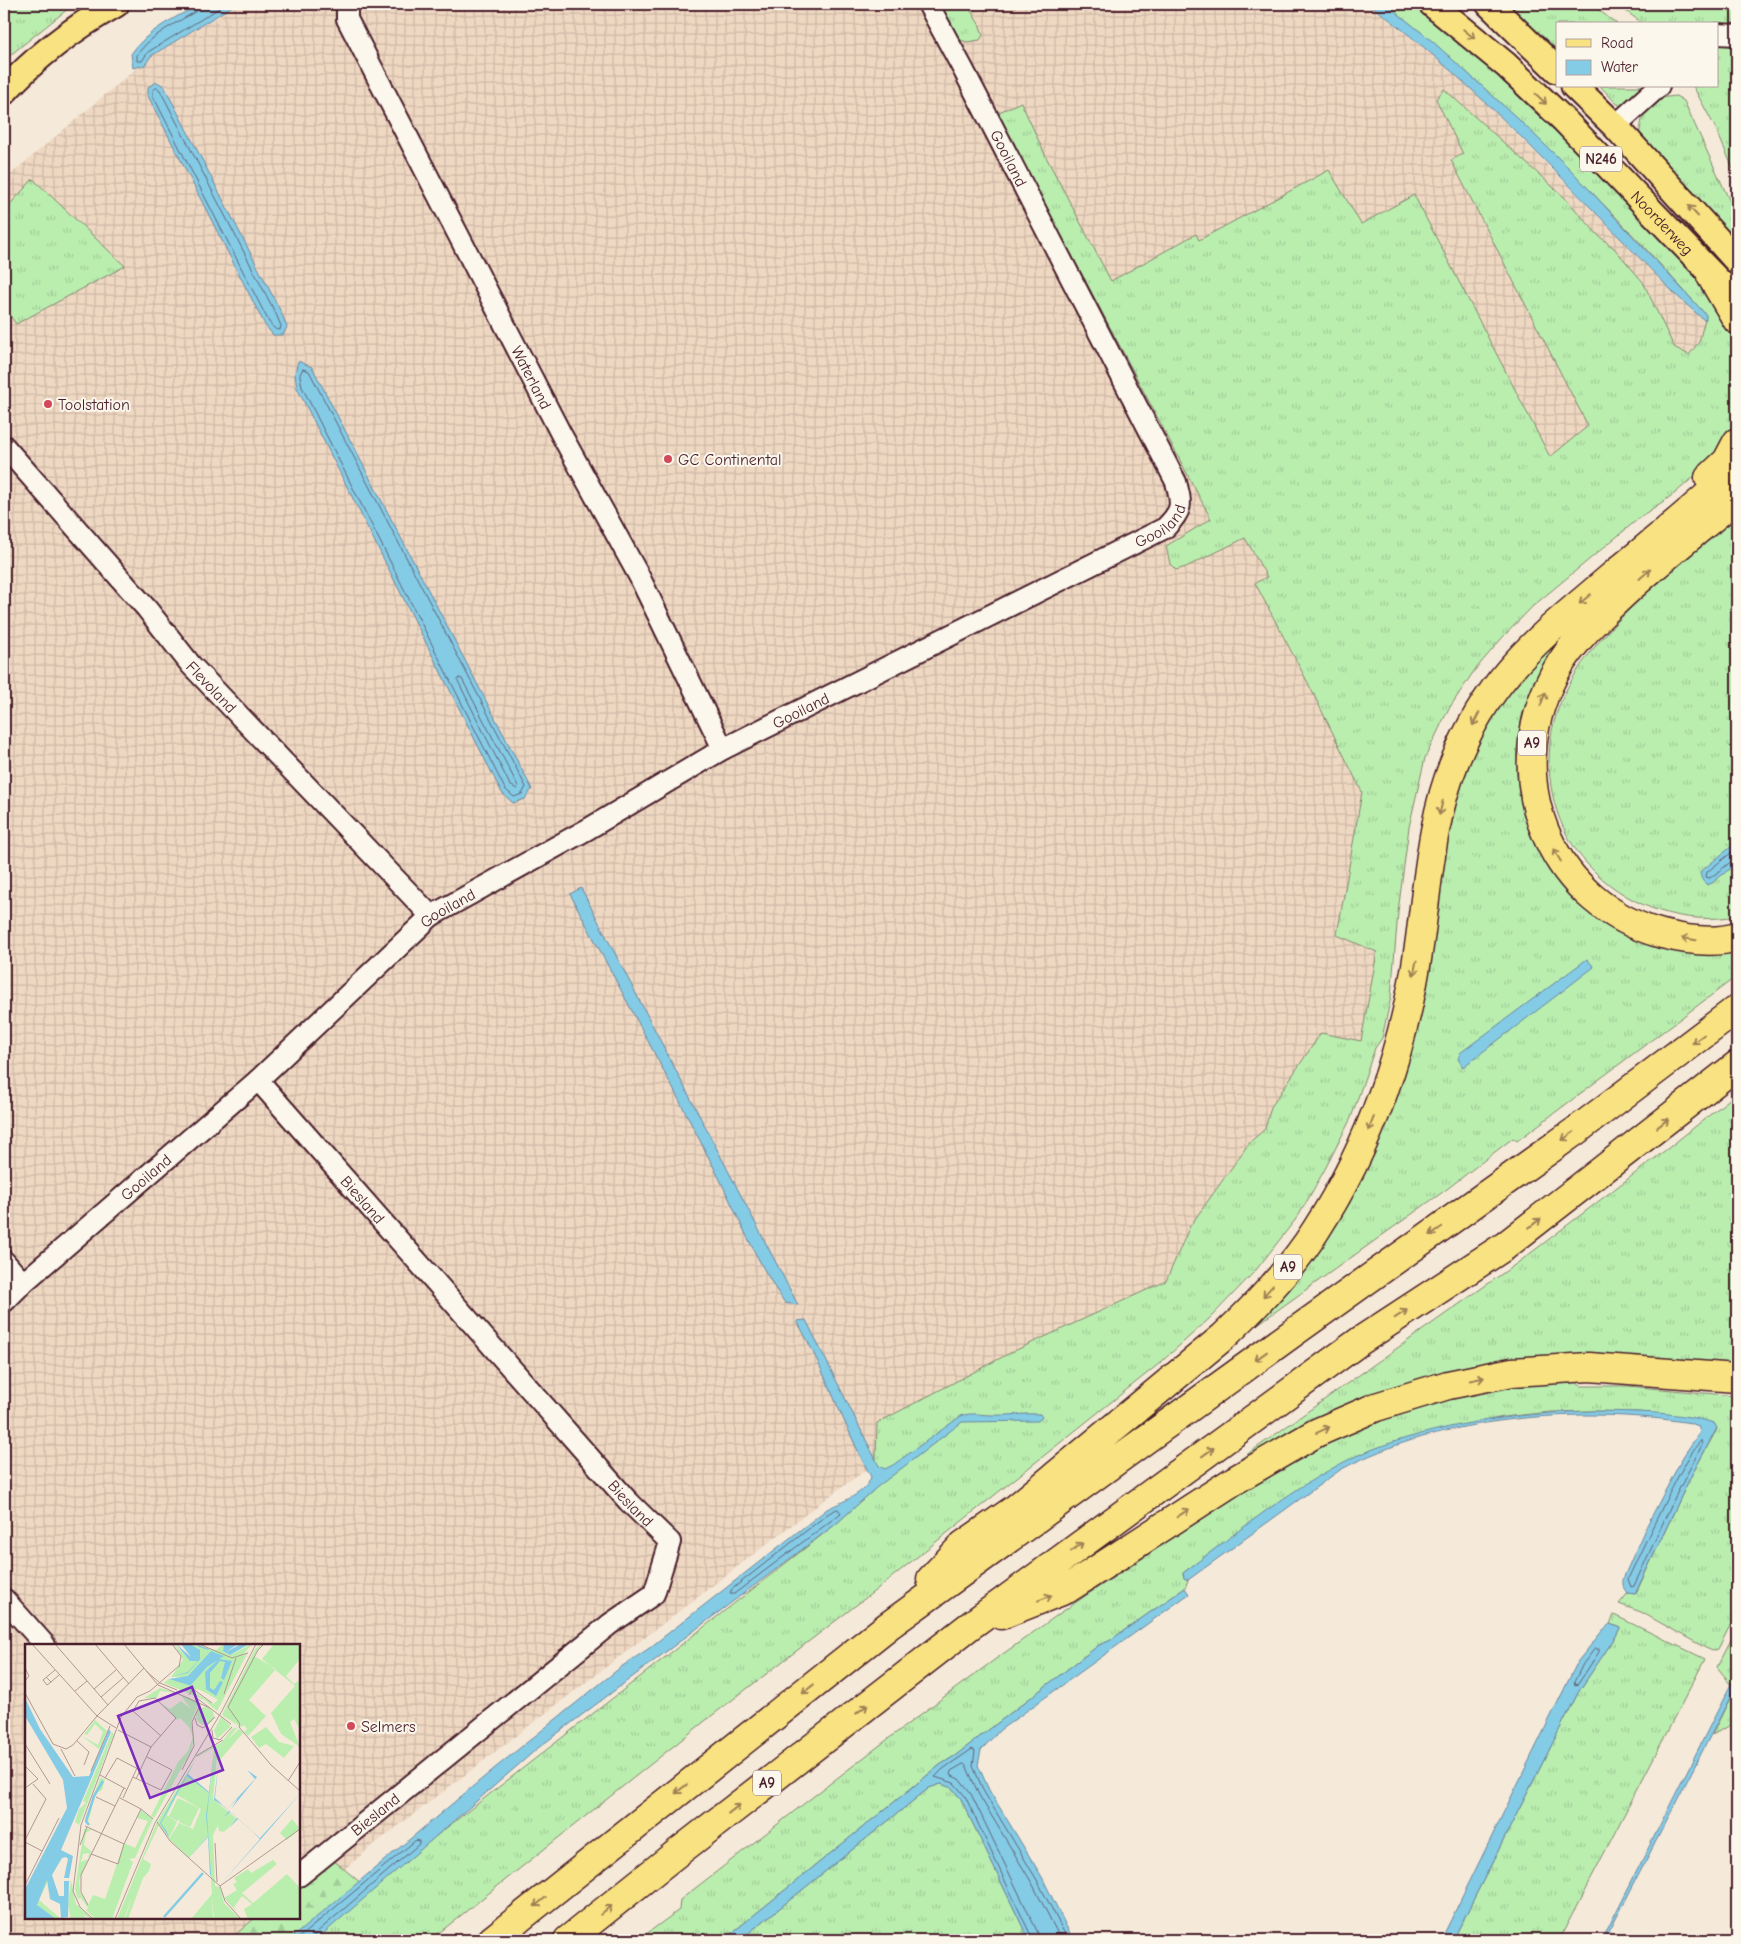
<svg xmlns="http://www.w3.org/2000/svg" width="1741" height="1944" font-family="'Comic Neue',sans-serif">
  <defs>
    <pattern id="industrial-grid" width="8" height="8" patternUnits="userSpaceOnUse" patternTransform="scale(1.25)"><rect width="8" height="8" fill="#eed8c2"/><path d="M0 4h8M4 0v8" fill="none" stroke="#ceb9a7"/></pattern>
    <pattern id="grass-tufts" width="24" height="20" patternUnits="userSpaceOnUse" patternTransform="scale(1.25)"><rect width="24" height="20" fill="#baeeaf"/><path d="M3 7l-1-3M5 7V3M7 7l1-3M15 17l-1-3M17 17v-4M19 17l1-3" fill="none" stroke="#a1cc97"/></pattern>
    <pattern id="forest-firs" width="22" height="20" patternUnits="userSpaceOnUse" patternTransform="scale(1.25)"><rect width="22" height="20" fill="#baeeaf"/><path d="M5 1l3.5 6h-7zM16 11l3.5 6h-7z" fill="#a1cc97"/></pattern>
  </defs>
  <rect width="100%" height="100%" fill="#f5e9d9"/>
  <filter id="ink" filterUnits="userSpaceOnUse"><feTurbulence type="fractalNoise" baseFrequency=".02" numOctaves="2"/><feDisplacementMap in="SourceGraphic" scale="10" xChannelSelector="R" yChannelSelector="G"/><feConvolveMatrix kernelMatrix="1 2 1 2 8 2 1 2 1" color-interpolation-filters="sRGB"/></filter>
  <g filter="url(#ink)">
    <path fill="url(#industrial-grid)" d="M239,4H1369L1445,65L1486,103L1677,296L1706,319L1699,342L1689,356L1308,681L1362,792L1337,935L1378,952L1361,1042L1321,1034L1271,1107L1265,1129L1250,1142L1190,1226L1166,1281L968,1397L831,1495L372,1846L299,1908V1645H26V1918H287L260,1940H4V180L151,56Z"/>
    <path fill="url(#grass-tufts)" stroke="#82866d" d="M4,4H74L4,60Z
      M938,4H967L980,26L983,35L980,40L967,42L957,39Z
      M1386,4H1414L1469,49L1590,164L1697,277L1723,310L1732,330L1737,349V410L1732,428L1718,456L1674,494L1643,515L1533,606L1502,638L1474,671L1448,710L1425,758L1409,827L1398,912L1391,997L1382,1038L1375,1048L1351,1118L1325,1169L1299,1215L1256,1270L1210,1318L1160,1363L872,1593L710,1717L430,1940H305L368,1889L836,1524L875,1489L877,1423L1012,1352L1166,1281L1190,1226L1250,1142L1265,1129L1271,1107L1321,1033L1361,1041L1377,952L1337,935L1362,792L1307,681L1255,583L1267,577L1245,538L1186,567L1176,570L1170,564L1166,546L1211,519L997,113L1021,102L1046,157L1111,281L1196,234L1199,240L1329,170L1361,224L1414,195L1550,457L1588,426L1451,160L1463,154L1436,99L1444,89L1564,197L1600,237L1614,248L1643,282L1674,347L1689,355L1699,342L1706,315C1607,204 1502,97 1386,4Z
      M1503,4H1591L1617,24H1557V45L1556,48L1546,45Z
      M1617,4H1737V27L1717,28V24H1643Z
      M1717,44L1737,45V178L1716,129L1693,86H1717Z
      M1600,86H1651L1623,107L1616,103Z
      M1676,96L1684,101L1737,217V244L1639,136L1643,114L1659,98Z
      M33,179L125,266L16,324L4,307V211Z
      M1737,511V916C1685,925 1633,909 1595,872C1571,849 1556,819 1551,786C1537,695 1600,636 1661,580C1687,557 1712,534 1737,511Z
      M1605,596L1524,725L1579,896L1737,943V976L1517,1141L1513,1138L1447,1189L1237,1339L1361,1174L1385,1127L1413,1049L1407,1046L1442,840L1462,764L1512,678Z
      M1737,1093V1367L1516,1362L1218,1475L1523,1259L1671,1146Z
      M1576,1381L1580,1386H1628L1737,1396V1612L1718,1649L1711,1651L1641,1612L1619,1604L1628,1593L1635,1594L1637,1591L1689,1480L1717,1429L1714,1423L1639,1412L1593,1411L1551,1412L1503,1417L1425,1434L1363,1453L1279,1502L1183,1573L1184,1578L1188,1580L1185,1588L1109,1641L1099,1645L956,1755L940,1765L723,1940H638L679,1910L680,1900C798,1809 915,1715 1038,1629C1069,1606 1102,1585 1134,1564C1215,1509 1297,1450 1390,1416C1452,1394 1510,1385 1576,1381Z
      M1614,1615L1705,1659L1559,1940H1453L1579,1691L1616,1636L1620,1628L1610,1624Z
      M1737,1628V1722L1712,1735L1736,1686L1731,1684L1717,1667Z
      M941,1784L952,1788L961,1799L1029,1940H740L929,1788Z"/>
    <path fill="url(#forest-firs)" stroke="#82866d" d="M332,1859L368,1889L305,1940H229L255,1918H299V1881Z"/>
    <path fill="#84cbe6" stroke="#6d869b" d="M200,4H236L151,56L145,65L133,68L131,54C147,30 175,18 200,4Z
      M1369,4H1386L1431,40L1514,115L1571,170L1697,305L1706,315V319L1704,320L1677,296C1577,196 1483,88 1369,4Z
      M157,82L164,86L281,312L287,327L283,335H273L265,325L148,96V87Z
      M298,361L312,367L532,789L525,799L513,803L502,793L297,388L295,374Z
      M1737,842V863L1712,883L1708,885C1702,882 1701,878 1700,872Z
      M581,888L798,1305L785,1303C754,1259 736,1210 711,1162C665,1072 617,983 570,894Z
      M1587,959L1594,967L1463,1067L1458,1059L1460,1053Z
      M806,1320L879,1466L885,1469L893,1465L961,1416C971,1412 982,1415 992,1415C1008,1416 1024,1413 1040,1414L1042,1417L1038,1421L962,1422L876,1488L836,1524L538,1748L316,1940H289L495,1768L621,1667L648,1649L827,1509C841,1502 866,1494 871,1477C844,1426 825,1371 797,1321Z
      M1593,1411C1634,1412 1676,1411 1714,1423L1717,1428L1689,1480L1635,1594L1628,1593L1623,1585V1579L1645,1529L1684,1455L1700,1432L1698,1426L1691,1423C1579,1405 1440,1416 1340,1470L1188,1580L1184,1578L1183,1573C1227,1540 1271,1504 1319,1476C1333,1468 1348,1459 1363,1453C1436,1424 1516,1413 1593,1411Z
      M1185,1588L1189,1594L1000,1730L981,1750L978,1765L989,1790L1042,1877L1073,1940H1029L961,1799L952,1788L941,1784L929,1788L740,1940H723L940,1765L956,1755L1099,1645L1109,1641Z
      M1610,1624L1620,1628L1616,1636L1579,1691L1453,1940H1441L1578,1661L1603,1630Z
      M1731,1684L1736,1686L1605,1940H1602Z"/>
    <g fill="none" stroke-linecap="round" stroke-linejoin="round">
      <path stroke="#616476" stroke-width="1" d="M201,4L198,10C177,23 151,34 137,55V61H142L148,52L226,4
        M157,88L160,90L276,314L281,326L280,330L275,329L269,322L153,96V90Z
        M303,369L309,371L526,787L522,794L514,797L505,789L302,387L300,375Z
        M459,678L462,679L518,786L517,789L510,785L458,681Z
        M1737,848L1707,872L1706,877L1710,878L1732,861L1737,859
        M1701,1441L1702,1445L1673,1501L1634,1586L1631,1587L1628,1579C1637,1560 1689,1447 1701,1441Z
        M838,1509L841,1513L832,1520L734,1594H730L731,1590L829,1513Z
        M1595,1649H1599V1652L1578,1684L1575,1685L1574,1682L1583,1664Z
        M296,1940L416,1840L419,1841V1844L315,1934L313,1940
        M1033,1940L965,1796L954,1783L935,1777L943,1769L972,1749L975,1751L973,1766L984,1792L1037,1880L1068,1940
        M1040,1940L1038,1933L971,1794L959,1779L950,1775L951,1771L963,1764L966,1765L979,1795L1032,1883L1061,1940"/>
      <defs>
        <g id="minor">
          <path id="s1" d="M347,4V19L561,434L639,576L723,749"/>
          <path d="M1717,34L1737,35"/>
          <path d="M1615,126L1659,86"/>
          <path id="s2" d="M4,446L147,609L191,665L431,916"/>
          <path id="s3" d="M258,1080L628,1501L670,1542L654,1594L610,1624L299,1876"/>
          <path d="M4,1261L23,1283"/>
          <path id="s4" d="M4,1302L23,1283L258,1080L431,916L588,829L723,749L1165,528C1183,510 1182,505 1176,482L963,69L928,4"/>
          <path d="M4,1599L45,1645"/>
        </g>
        <g id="major">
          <path id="s5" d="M1432,4L1506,65L1565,121L1726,289"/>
          <path d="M1489,4L1557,70"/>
          <path d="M1574,86L1615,126L1737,261"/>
          <path d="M4,92C36,56 75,27 116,4"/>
        </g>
        <path id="highway" d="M1711,276L1737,320
          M1709,478L1727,461L1737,442
          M1737,498C1697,531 1656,563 1618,599C1591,624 1563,652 1548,687C1503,788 1554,905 1662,934C1686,940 1714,944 1737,937
          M931,1579L963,1545L1015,1509L1223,1337C1257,1305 1291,1270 1316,1230C1371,1145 1405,1046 1419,946C1428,884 1431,819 1455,761C1468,729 1487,697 1509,671C1539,636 1575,608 1610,578C1653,542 1696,507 1737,469
          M1001,1615L1067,1589L1235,1480L1316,1433L1376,1407L1448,1385L1512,1372L1589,1367L1737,1378
          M492,1940L888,1626L1290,1335L1577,1130L1737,1009
          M568,1940L672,1857L967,1628L1360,1341L1505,1246L1737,1065"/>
      </defs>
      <use href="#minor" stroke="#4a1f2b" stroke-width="24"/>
      <use href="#major" stroke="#4a1f2b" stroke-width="29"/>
      <use href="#highway" stroke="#4a1f2b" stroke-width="31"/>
      <use href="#minor" stroke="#fbf7ec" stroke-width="20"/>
      <use href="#major" stroke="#f8e281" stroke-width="25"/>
      <use href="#highway" stroke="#f8e281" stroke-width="28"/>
    </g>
    <defs><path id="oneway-shaft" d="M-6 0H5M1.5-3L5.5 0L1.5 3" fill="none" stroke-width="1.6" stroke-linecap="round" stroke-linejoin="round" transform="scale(1.25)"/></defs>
    <g stroke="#a18056">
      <use href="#oneway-shaft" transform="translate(1469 34) rotate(39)"/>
      <use href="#oneway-shaft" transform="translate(1541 99) rotate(44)"/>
      <use href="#oneway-shaft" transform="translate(1693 211) rotate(-133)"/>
      <use href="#oneway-shaft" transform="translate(1645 574) rotate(-41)"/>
      <use href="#oneway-shaft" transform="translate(1585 599) rotate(140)"/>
      <use href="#oneway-shaft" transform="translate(1543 699) rotate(-69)"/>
      <use href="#oneway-shaft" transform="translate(1476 719) rotate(117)"/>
      <use href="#oneway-shaft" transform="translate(1441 808) rotate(104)"/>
      <use href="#oneway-shaft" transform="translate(1557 855) rotate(-121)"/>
      <use href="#oneway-shaft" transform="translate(1689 939) rotate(-171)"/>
      <use href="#oneway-shaft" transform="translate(1415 968) rotate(101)"/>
      <use href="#oneway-shaft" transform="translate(1698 1039) rotate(143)"/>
      <use href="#oneway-shaft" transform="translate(1663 1123) rotate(-38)"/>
      <use href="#oneway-shaft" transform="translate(1371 1124) rotate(112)"/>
      <use href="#oneway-shaft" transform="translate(1568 1136) rotate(145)"/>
      <use href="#oneway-shaft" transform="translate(1535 1223) rotate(-38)"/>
      <use href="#oneway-shaft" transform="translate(1436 1231) rotate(145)"/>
      <use href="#oneway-shaft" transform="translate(1268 1291) rotate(131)"/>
      <use href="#oneway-shaft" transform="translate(1401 1314) rotate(-33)"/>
      <use href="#oneway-shaft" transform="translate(1261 1356) rotate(144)"/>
      <use href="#oneway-shaft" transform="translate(1477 1379) rotate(-11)"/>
      <use href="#oneway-shaft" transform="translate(1323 1430) rotate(-24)"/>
      <use href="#oneway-shaft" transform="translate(1208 1452) rotate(-36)"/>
      <use href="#oneway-shaft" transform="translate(1183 1513) rotate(-33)"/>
      <use href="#oneway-shaft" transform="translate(1077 1547) rotate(-36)"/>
      <use href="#oneway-shaft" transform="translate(1045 1598) rotate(-21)"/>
      <use href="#oneway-shaft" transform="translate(808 1689) rotate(142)"/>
      <use href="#oneway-shaft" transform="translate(862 1709) rotate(-38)"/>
      <use href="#oneway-shaft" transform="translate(681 1789) rotate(142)"/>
      <use href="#oneway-shaft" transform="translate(734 1809) rotate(-38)"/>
      <use href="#oneway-shaft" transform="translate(540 1902) rotate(141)"/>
      <use href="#oneway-shaft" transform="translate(606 1910) rotate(-39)"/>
    </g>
  </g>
  <g fill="#d1495b" stroke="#fbf7ec" stroke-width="2">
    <circle cx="48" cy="404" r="5"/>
    <circle cx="668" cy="459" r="5"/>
    <circle cx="351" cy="1726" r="5"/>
  </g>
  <g text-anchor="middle" stroke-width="4" stroke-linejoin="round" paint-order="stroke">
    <g fill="#fbf7ec" stroke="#7f6065" stroke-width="1">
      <rect x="1580" y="146.5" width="42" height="25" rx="4"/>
      <rect x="1518" y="730.5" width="28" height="25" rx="4"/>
      <rect x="1274" y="1254.5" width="28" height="25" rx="4"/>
      <rect x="753" y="1770.5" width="28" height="25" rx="4"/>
    </g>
    <g font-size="15" font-weight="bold" fill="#4a1f2b">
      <text x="1601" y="164">N246</text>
      <text x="1532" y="748">A9</text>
      <text x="1288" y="1272">A9</text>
      <text x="767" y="1788">A9</text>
    </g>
    <g font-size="16" fill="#4a1f2b" stroke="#fbf7ec">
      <text transform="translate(1009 158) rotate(63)" y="6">Gooiland</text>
      <text dy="6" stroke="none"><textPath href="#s5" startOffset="318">Noorderweg</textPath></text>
      <text dy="6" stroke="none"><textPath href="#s1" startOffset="418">Waterland</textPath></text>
      <text dy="6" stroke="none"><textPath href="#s4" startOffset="1404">Gooiland</textPath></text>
      <text dy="6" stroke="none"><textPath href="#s2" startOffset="318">Flevoland</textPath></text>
      <text dy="6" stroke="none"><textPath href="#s4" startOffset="999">Gooiland</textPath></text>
      <text dy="6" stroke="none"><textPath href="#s4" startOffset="594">Gooiland</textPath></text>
      <text dy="6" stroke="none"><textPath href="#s4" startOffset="189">Gooiland</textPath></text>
      <text dy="6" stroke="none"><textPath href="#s3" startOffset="159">Biesland</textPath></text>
      <text dy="6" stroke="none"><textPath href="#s3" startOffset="564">Biesland</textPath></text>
      <text transform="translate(375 1814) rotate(-39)" y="6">Biesland</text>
    </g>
    <g font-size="16" fill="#4a1f2b" stroke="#fbf7ec" text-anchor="start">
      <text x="58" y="410">Toolstation</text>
      <text x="678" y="465">GC Continental</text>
      <text x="361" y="1732">Selmers</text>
    </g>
  </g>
  <g transform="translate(25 1644)">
    <rect width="275" height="275" fill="#f5e9d9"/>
    <path d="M149,0L167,18L175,6L165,0L191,6L199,0L198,7L205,11L227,0L217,12L222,10L192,67L179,56L139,39L144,35L167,41L160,33H146L158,16ZM171,45L176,46L193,56L188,60L171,49ZM237,0H241L234,4L229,12L251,25L224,56L241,72L223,92L219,88L222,85L219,81L215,84L216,78L214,82L197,71L230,5ZM249,0H275V15L261,32L269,40L273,37L275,40V86L269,75L265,78L275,103L256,90L246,69L270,42L237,15ZM135,44L163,53L171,57L173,61L166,78L169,93L167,105L129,174L126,172L153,118L163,107L168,93L164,83L155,74L152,76L137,60L145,65L156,57L166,65L156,52L171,58L151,49L135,47L132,54H119ZM171 72a9 9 0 1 1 18 0a9 9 0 1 1-18 0ZM196,73L206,82L192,95L189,86ZM70,76L82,87L74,105L57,92L73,101L78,88L70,80L62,91L59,90ZM213,83L202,96L214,85L218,89L194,117L192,114L188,155L212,175L199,188L194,187L193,181L188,191L190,242L195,243L199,259L215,275H189L187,253L188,275H166L187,250L183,192L164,214L144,195L154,179L168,185L176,165L152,151L142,171L152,178L144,194L132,178L173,111L196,99L207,85ZM189,104L184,149L162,131L172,113ZM87,88L89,90L54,181L50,178L54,165L61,159L58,157ZM75,134L80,135L77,146L71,149L63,178L68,184L60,175ZM153,154L174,164L165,183L154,178L155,175L152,177L144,172ZM116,166L128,175L110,214L104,215L108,218L87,275H70L61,266L63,264L56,254L53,255L50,245L59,185H67L61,189L59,201L67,208L63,214L64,209L58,210L56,218L63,215L54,237L55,248L63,261L68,251L80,255L99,199L110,204L123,177L112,174ZM267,175L275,185L262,196L255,189ZM132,178L134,181L118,215L126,220L124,227L118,234L103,275H100L107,253L99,275H92ZM35,211L14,256L36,275H31L14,265L11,257ZM248,216L252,220L217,249L228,259L262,230L275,244L274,275H223L219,265L227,260L217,252L209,263L212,268L199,254L212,246L208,240L212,238L209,234L223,225L226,229ZM46,236L51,260L67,275L56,270L54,275L47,253L48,275H46L43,260Z" fill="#baeeaf" fill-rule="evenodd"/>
    <path d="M224,58L222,64L227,61L234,67L230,77L225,70L218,75L220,66L212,70ZM241,83L254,98L269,102L259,114L241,100L234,104L226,93ZM47,251L55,274L56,269L62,275H48L45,263Z" fill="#baeeaf"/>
    <path d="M184,5L208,15L217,14L197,57L168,42L156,39Z" fill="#baeeaf"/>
    <path d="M151,0L166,13L156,0H165L175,6V15L183,6L174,3L171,0L184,5L163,29L148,32L163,28L173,17H165ZM199,0H213L201,8L216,0H224L205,11L198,7ZM186,7L199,12L182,23L166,41L195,56L170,43L144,35L163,32ZM194,15L207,17L199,36L196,34L200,18L195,17L185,29V44L189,46L195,37L198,38L191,52L181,45L180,28ZM0,54L15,85L48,133L64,132L84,85L86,88L36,206L48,212L44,234H39L43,215L41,213L37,214L27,231L34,252H39V237H44L43,273L36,274L35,260L25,255L22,236L12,261L31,275H0V245L42,164L38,136L0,72ZM188,114L182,172L186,230L185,232L183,193L165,213L183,192L181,172L184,149L162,132L136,179L142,188L144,194L135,179L150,151L169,119L163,130L184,148ZM194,115L190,154L202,165L230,135L222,126L232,133L206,165L213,154L202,165L235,194L275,150L236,195L248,207L236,195L195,241L235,195L228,188L195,225L228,188L213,175L204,184L212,174L205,168L199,173L204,167L197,161L188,172L197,161L189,156Z" fill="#84cbe6"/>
    <path fill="none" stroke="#84cbe6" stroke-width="2.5" d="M64,181L61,177L69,152L78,137M139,273L178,229"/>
    <path fill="none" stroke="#b19893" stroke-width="1" d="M7,0L72,72L91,84M30,0L83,61M70,0L104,40M99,0L133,41M147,0L156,12L154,23M174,0L207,14L223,9M0,24L4,32L0,37M121,27L135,39M21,33L26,38L34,31M26,38L22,41L18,36L30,26M135,39L152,46M133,41L185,64M69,45L91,26M50,47L62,37M0,49L28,100L41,105L48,101L72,72L119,24M199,50L211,14M164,51L168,45L187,59M76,53L98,34M173,55L206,80M170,74L172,81L178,84L190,73M214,83L215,80L203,63L233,6L239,0M214,83L246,121L275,147M93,86L126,103M187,86L188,94L195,96L207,83M52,97L64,108L59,121M0,100L25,140M36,105L50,132M171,112L198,96M0,122L13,135L0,144M157,126L169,102L167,78L175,61M66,127L85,82M75,131L101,145M108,133L136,146L147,126L122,113M80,134L92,114L115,126M111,135L126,103L151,74L130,54L114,57L108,67L136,92M263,137L275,118M71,153L90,162M98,154L112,124M116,165L128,175M132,178L145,197L195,242L200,257L216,275M60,182L99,200M0,196L21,155L8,140M0,198L17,207M190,199L192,238M55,201L62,183M66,210L93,220L99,200L116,165L95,154M0,241L34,174M195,242L275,185M63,261L56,248V231L99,144M68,275L55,263L48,247L56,181L96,73L112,53L125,47L155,21M90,275L130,179L197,67L231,0"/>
    <path fill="#7b2cbf" fill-opacity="0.15" stroke="#7b2cbf" stroke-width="2.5" d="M167,43L198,126L125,154L93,72Z"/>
    <rect width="275" height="275" fill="none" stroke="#4a1f2b" stroke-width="2.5"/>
  </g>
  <rect width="1741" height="1944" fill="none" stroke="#fbf7ec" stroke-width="20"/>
  <rect x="10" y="10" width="1721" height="1924" fill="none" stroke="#4a1f2b" stroke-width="2" filter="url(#ink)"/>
  <rect x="1556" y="22" width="162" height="65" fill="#fbf7ec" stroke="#b4a19f"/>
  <rect x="1566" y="39" width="25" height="8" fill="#f8e281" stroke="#b4a19f"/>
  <text x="1601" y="48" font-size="15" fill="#4a1f2b">Road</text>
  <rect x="1566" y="60" width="25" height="15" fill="#84cbe6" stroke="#b4a19f"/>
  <text x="1601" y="72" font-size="15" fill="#4a1f2b">Water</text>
</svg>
